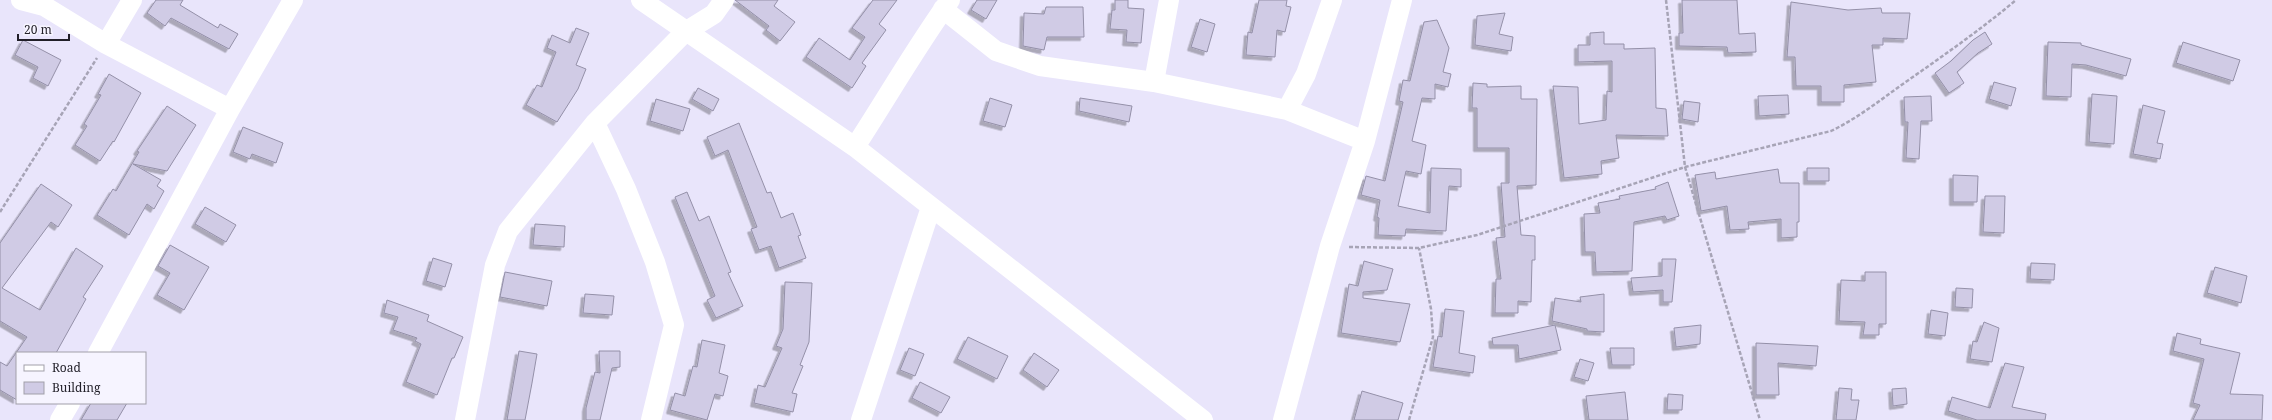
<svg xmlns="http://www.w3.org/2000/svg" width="2272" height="420" font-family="'Noto Serif',serif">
  <defs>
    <filter id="shadow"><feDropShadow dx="-3.5" dy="3.5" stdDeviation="0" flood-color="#0004"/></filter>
  </defs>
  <rect width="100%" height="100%" fill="#e9e5fb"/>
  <path fill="#d0cbe5" stroke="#9490a8" filter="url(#shadow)" d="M156,0H183L180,5L218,28L220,24L238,34L229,49L171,18L165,26L147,13Z
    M735,0H778L774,6L795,22L780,41L766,30L769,26Z
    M873,0H897L879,24L886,30L862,63L866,66L852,88L806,57L819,38L850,60L865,37L852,28Z
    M977,0H997L986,19L971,10Z
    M1115,0H1128V8L1144,9L1141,43L1126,42L1127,30L1110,29L1112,10H1115Z
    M1259,0H1287L1286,6L1291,7L1285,32L1277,30L1275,57L1246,55L1248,32L1252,33Z
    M1682,0H1737L1739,34L1755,33L1756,52L1728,53L1727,47L1679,46V33H1683Z
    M1791,2L1848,10L1881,8L1882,13H1910L1907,39L1883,38V45H1872L1876,82L1844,85V102H1821V86H1796L1795,57H1787Z
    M1046,7H1083L1084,37H1047L1044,50L1023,46L1024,13L1044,14Z
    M1505,13L1499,34L1513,37L1511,51L1475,45L1477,16Z
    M1200,19L1215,24L1207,52L1191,47Z
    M1437,20L1449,48L1443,72L1451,74L1448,87L1435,84V99L1422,98L1412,141L1426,145L1421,174L1406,171L1398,206L1430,213L1431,168L1461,169V187L1449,186L1446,231L1406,229L1405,236L1378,235L1379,218L1377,217L1380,200L1361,195L1366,176L1385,181L1403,102L1399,101L1403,80L1410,81L1424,22Z
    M576,28L589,33L576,65L586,69L578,89L557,122L526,105L537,85L542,87L556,52L547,48L552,35L570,43Z
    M1604,32V44H1624V49L1655,48L1656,108L1666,109L1668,136L1616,135L1619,158L1601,161L1602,174L1564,178L1553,86L1578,87L1579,124L1606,120L1607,91L1612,92V61L1578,62V45H1590V33Z
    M1985,32L1992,44L1978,53L1957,72L1964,83L1949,93L1935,73L1951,61L1973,40Z
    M23,40L61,60L48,86L33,78L38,67L15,55Z
    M2048,42L2081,43V45L2131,59L2126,76L2086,65L2072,64L2071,97L2046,96Z
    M2183,42L2240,60L2233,81L2176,63Z
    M109,74L141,93L114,142L113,141L100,161L75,145L87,126L84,124L101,95L98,94Z
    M1994,82L2016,88L2011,106L1989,99Z
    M1473,83L1487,84V87L1521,86V99H1537L1536,185L1517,186L1521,235L1535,236V260H1532L1531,302L1518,301V313H1495L1496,279H1501L1496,238L1505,237L1501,183H1509V148H1477V108H1472Z
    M698,88L719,99L713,111L692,99Z
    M2092,94L2117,96L2114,144L2089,142Z
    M1788,95L1789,114L1759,116L1758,96Z
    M1931,96L1932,121H1921L1919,159L1906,158L1908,122H1905L1904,97Z
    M990,98L1012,105L1005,127L983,121Z
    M1080,98L1132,106L1129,122L1079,111Z
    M656,99L690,109L683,131L650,121Z
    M1684,101L1700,103L1698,122L1682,119Z
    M2143,105L2165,111L2157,143L2163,144L2160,159L2133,154Z
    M167,106L196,125L167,171L133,164L161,180L157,186L164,191L154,209L147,204L129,235L97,215L113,189L116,191L139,152L137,151Z
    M739,123L767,193L771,192L781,218L793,213L801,235L798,236L806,258L779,268L771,246L759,250L751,229L757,227L728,150L715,156L707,137Z
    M243,127L283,143L276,163L252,154L250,159L233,152Z
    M1807,168H1829V181H1807Z
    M1778,169L1780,183H1799V222H1797V237L1781,238V219L1748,222L1749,229L1730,230L1727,206L1701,211L1695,175L1715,172L1716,179Z
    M1953,175L1978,176L1977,202H1953Z
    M1668,182L1679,216L1667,220L1665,216L1634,222L1632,271L1596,272L1595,252H1585L1584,214L1600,213L1598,203L1620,199L1619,196L1656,189L1655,187Z
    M41,184L72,205L58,227L51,222L2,288L40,310L76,248L103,266L83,297L86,299L56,353H17V400L0,390V362L7,366L27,337L0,321V243Z
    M687,192L699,221L709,216L731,272L728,273L743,306L716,318L707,300L715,296L675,197Z
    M1985,196H2005L2004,233L1983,232Z
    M205,207L236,225L226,242L195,224Z
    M535,224L565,226L564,247L533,245Z
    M170,245L209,267L184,310L157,295L170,273L158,266Z
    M433,258L452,264L445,287L426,281Z
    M1662,259H1676L1672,302H1663V290L1633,292L1631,278L1662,276Z
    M1364,261L1393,269L1387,290L1363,292V298L1410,304L1400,342L1341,333L1349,284L1358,286Z
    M2031,263L2055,264L2054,280L2030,279Z
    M2215,267L2247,276L2241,303L2207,293Z
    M505,272L552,281L547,306L500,297Z
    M1865,272H1886V324H1879V335H1863L1865,322L1839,321L1841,280L1865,281Z
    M785,282L812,283L809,342L800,365L803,366L792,393L797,394L793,412L754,403L758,385L765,387L782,348L776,346L783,329Z
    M1956,288L1973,289L1972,308L1955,307Z
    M585,294L614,296L612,315L583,313Z
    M1604,294V332L1587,331V329L1552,321L1555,298L1581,302L1580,297Z
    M387,300L429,315L427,321L463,337L454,358H452L437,395L406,382L421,344L415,341L417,338L393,330L398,317L384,313Z
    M1445,309L1464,311L1459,353L1475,356L1473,373L1433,367L1438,336L1442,337Z
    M1931,310L1948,313L1945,336L1928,334Z
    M1984,322L1999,328L1992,362L1970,359L1973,341L1977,342Z
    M1555,325L1561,350L1519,359L1518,345H1493L1492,338Z
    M1701,325L1700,344L1676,347L1674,328Z
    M2177,333L2201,339L2200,344L2240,353L2230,394L2263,395L2262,420H2193L2200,405L2193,403L2204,359L2173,351Z
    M968,337L1008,356L997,379L957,359Z
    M702,340L725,345L719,373L728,376L723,396L715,394L707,420L670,410L675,393L685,396L693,366L697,367Z
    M1756,343L1818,346L1816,366L1778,363L1779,395H1756Z
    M909,348L924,354L915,376L900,370Z
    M1610,348H1634V365H1612Z
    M519,351L537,354L532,383L525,420H507Z
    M599,351H620V367L612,368L600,420H586V408L595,372L600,373Z
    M1034,353L1059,370L1047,387L1023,370Z
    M1580,359L1594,363L1588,381L1574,377Z
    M2005,363L2024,367L2012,407L2046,414L2045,420H1977L1948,411L1952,397L1990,408Z
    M920,382L950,397L941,413L912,398Z
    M1839,388L1852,389L1851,400H1859L1856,420H1836Z
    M1906,388L1907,404L1893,406L1892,389Z
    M1362,391L1403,403L1398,420H1354Z
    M1625,392L1628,420H1589L1586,396Z
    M1668,394L1683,395L1682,410H1667Z
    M91,403H127L117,420H81Z"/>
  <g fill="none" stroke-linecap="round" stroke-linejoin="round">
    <path stroke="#a7a4b6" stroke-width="2.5" stroke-dasharray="4 2" stroke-linecap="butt" d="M1666,0L1685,167L1760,420
      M0,212L97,58
      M1349,247L1419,248L1477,235L1685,167L1831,131C1856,119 1878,102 1900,86C1940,58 1979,31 2016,0
      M1409,420L1433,337L1431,309L1419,248"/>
    <path stroke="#fff" stroke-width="20" d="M21,0L44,6L106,44L230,109
      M641,0L855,147L1203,420
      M943,9L996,51L1040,66L1154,82L1287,110L1365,141
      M106,44L132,0
      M1154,82L1169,0
      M1287,110L1306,74L1332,0
      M595,123L626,189L655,262L674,325L651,420
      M855,147C887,98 916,47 950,0
      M98,353L230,109L293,0
      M60,420L70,403
      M465,420L495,265L508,231L595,123L685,32L714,14L724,0
      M861,420L931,207
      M1283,420L1330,246L1365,141L1402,0"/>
  </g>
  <rect x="16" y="352" width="130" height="52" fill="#f6f4ff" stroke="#a19fa9"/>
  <rect x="24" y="365" width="20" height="6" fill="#ffffff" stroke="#a19fa9"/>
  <text x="52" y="372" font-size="12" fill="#211f28">Road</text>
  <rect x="24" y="382" width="20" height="12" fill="#d0cbe5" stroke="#a19fa9"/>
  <text x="52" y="392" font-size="12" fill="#211f28">Building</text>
  <path d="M18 34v6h51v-6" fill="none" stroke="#211f28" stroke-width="2"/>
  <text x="24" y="34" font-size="12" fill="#211f28" stroke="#f6f4ff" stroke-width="3" paint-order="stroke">20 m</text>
</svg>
